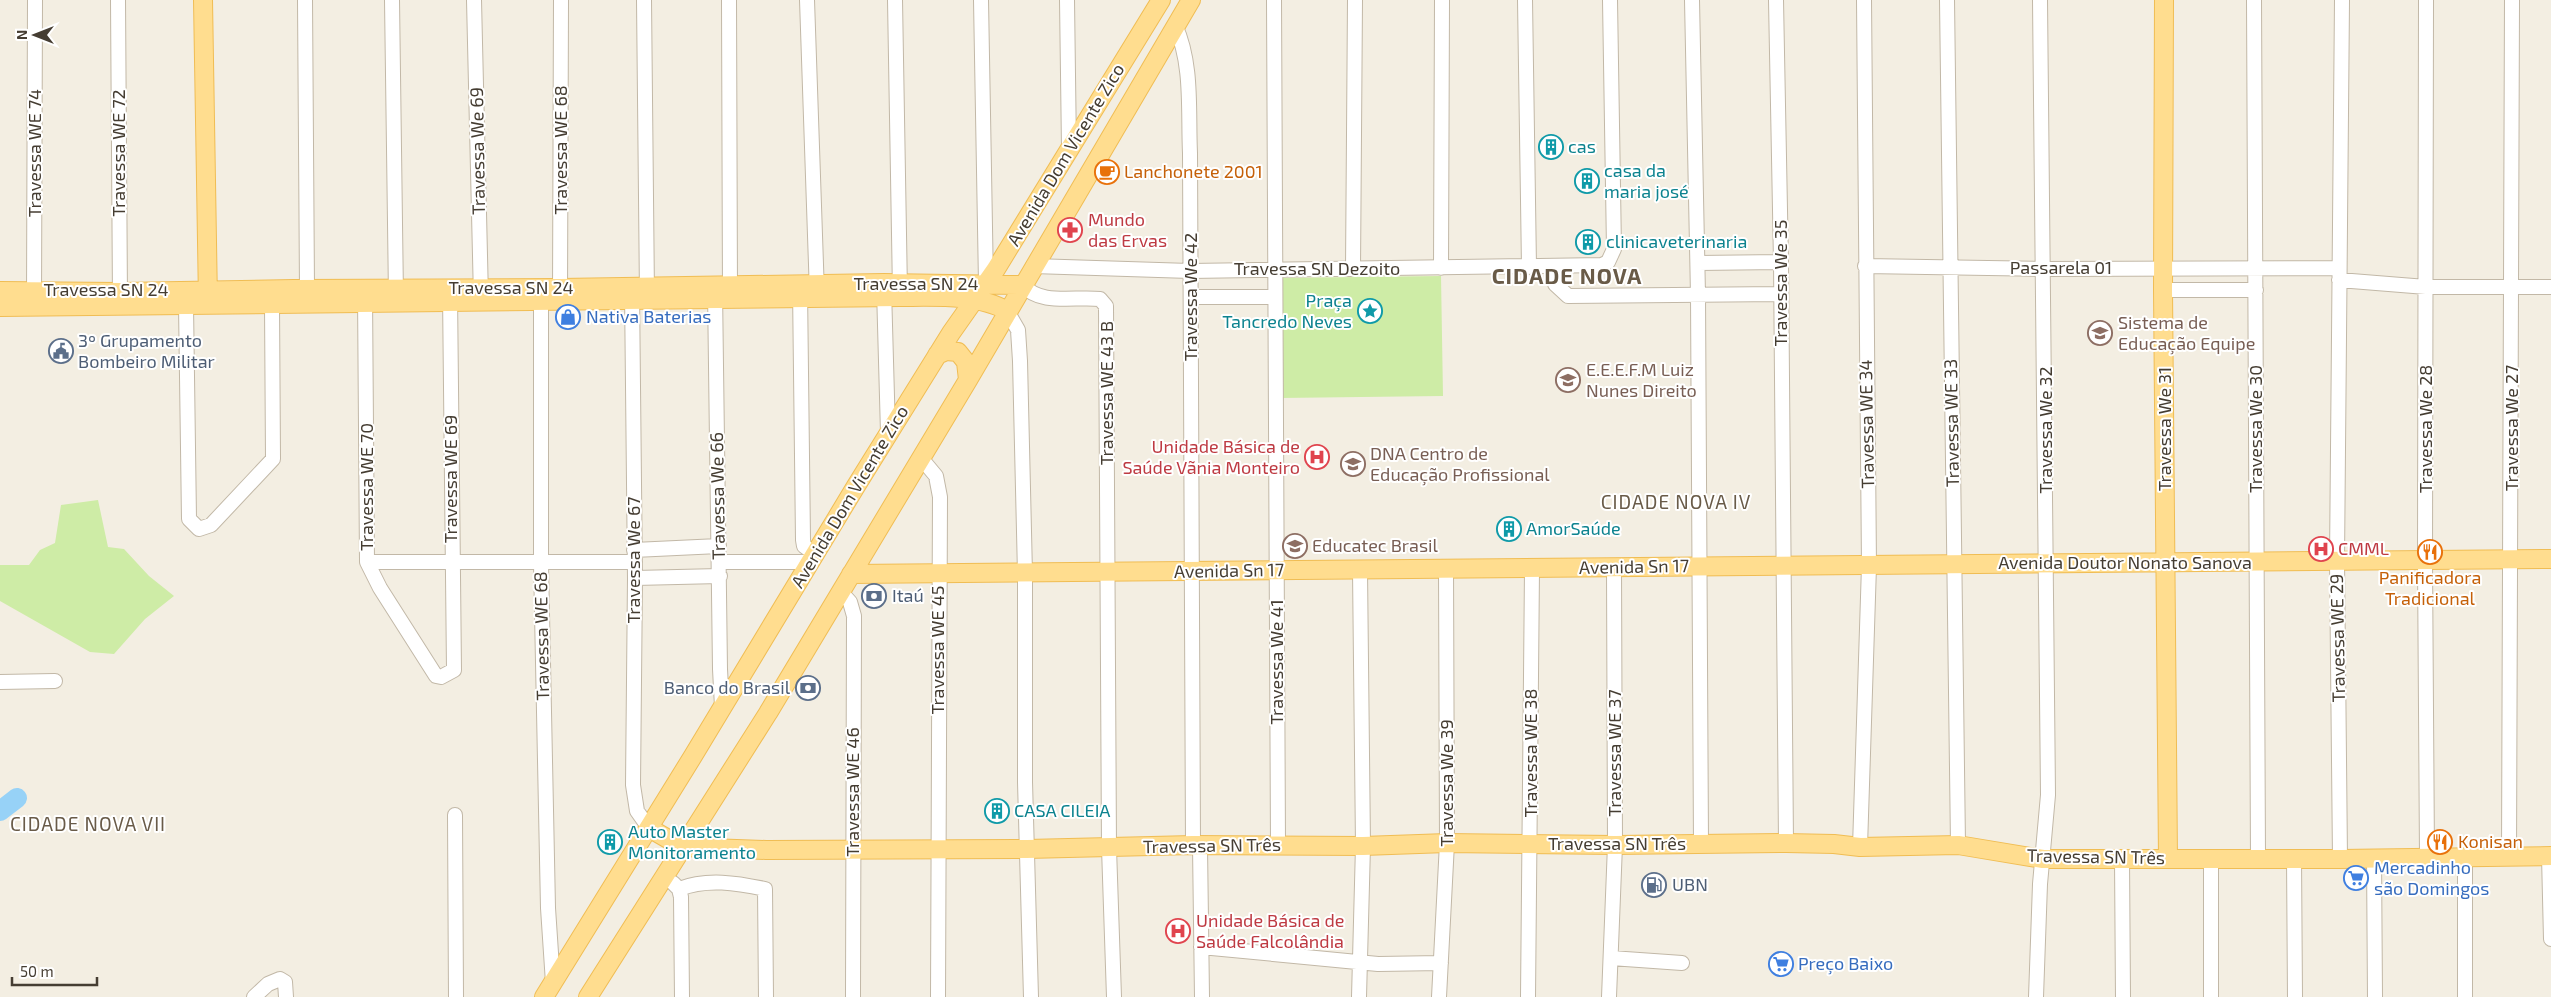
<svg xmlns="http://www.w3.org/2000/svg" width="2551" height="997" font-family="'Exo 2',sans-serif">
  <rect width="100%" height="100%" fill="#f3eee2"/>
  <path fill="#ceeca6" d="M1441,276L1443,396L1280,398L1278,278Z
    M98,500L108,547L124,549L149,576L174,596L145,619L114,654L90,652L0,601V565H29L40,550L55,543L61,505Z"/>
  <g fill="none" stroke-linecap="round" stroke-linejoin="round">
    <path stroke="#97d2f7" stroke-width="20" d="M0,811L17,798"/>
    <defs>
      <path id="minor" d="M118,0L120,300
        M305,0L307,289
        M392,0L396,297
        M474,0L481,298
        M644,0L647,296
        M729,0L730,294
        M807,0L817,294
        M895,0L900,292
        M981,0L986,284
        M1067,0L1069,149
        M1274,0C1274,282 1277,564 1278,845
        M1525,0L1529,267
        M1692,0L1698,295L1701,844
        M1776,0L1781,262L1786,843
        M1947,0L1958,845
        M2254,0L2258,859
        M2426,0L2425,561L2427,857
        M1175,25C1193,64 1188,111 1190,153L1193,845
        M1698,263L1781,262
        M1033,266L1190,271L1602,265L1608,262L1614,249L1610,0
        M1865,266L2044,269L2339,268
        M1552,267L1555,284L1568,296L1781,294
        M1441,268L1442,0
        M1353,269L1355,0
        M2339,280L2426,287H2551
        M1023,285C1040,306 1075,296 1100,299L1106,306L1109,848L1114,997
        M800,288L803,540L804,546L815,554
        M884,289L888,433
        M632,290L635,578L633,785L637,811L649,828
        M715,290L720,669L722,707
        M2163,290H2256
        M541,291V564L548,908L553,983
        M365,294L367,562L380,588L436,676L441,677L454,670L450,293
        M560,297L561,0
        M1191,297H1273
        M34,301L35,0
        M186,305L189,519L199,529L211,525L273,459L272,305
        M1007,311L1018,330L1020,361L1025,574V782L1031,997
        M921,458L936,476L940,497L938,997
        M634,550L719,546
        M367,562H635
        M720,562H810
        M635,578L720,576
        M841,592L850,602L854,616L853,997
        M0,682L55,681
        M455,815L456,997
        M1200,846L1202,997
        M1860,847L1869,566L1864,0
        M2509,856L2512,0
        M2549,856L2551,939
        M2374,857L2375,997
        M2294,858L2295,997
        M2122,859L2123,997
        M2340,859L2337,561L2342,0
        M673,883L679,889L681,897L682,997
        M679,889C707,878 737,883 765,889L766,997
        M1201,947L1378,964L1441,963
        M1611,958L1682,963
        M254,997L268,984L280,979L285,982L286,997
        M1359,997L1363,846L1360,570
        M1439,997L1447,843L1446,568
        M1528,997L1532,569
        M1609,997L1615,845L1614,568
        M2036,997L2040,884L2048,795L2040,0
        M2211,997V859
        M2465,997V857"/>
      <path id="major" d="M203,0L208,302
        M2164,0L2163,290L2168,859
        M0,291L120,292L294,289L560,288L884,283L1023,285
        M0,307L900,297C931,297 980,294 1007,311
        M937,355L946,351L958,352L966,362L968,380
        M851,574L2551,559
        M649,828L682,847L766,850L1027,849L1193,845L1363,846L1447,843L1615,845L1786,843L1834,844L1860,847L1958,845L2043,859H2340L2551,856
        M544,997L693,756L856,486L951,333L996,269L1161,0
        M588,997L768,713L968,380L1191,0"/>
    </defs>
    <use href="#minor" stroke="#c2b8a7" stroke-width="16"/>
    <use href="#major" stroke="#f0bd54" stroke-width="20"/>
    <use href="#minor" stroke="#fff" stroke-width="14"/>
    <use href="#major" stroke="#ffdd8f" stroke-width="18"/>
  </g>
  <defs>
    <symbol id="building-ring" viewBox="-11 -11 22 22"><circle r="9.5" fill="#fff" stroke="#0f9aa8" stroke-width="1.5"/><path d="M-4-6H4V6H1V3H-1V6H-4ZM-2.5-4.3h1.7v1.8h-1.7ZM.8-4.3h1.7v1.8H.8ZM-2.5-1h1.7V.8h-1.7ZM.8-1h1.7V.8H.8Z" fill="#0f9aa8"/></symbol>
    <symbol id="cafe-ring" viewBox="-11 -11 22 22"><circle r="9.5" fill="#fff" stroke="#e8710a" stroke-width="1.5"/><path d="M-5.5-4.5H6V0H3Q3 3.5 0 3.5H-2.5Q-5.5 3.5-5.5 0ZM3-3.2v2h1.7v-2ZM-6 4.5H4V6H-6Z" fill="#e8710a"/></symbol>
    <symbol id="pharmacy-ring" viewBox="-11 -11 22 22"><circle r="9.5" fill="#fff" stroke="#e0444e" stroke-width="1.5"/><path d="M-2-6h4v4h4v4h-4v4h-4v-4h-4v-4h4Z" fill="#e0444e"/></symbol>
    <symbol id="sight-ring" viewBox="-11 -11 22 22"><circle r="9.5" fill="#fff" stroke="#0f9aa8" stroke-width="1.5"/><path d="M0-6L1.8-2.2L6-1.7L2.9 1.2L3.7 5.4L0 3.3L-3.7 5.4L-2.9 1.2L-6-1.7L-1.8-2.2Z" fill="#0f9aa8"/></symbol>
    <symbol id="shop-ring" viewBox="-11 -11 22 22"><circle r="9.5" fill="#fff" stroke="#3f7fe0" stroke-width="1.5"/><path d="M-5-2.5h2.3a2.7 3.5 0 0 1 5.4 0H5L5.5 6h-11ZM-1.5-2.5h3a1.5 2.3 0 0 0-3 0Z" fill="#3f7fe0"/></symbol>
    <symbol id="school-ring" viewBox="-11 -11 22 22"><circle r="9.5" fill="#fff" stroke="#8d6e63" stroke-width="1.5"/><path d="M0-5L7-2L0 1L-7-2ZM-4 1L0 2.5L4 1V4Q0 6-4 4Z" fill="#8d6e63"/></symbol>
    <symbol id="civic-ring" viewBox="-11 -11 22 22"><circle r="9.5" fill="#fff" stroke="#5c6f8a" stroke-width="1.5"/><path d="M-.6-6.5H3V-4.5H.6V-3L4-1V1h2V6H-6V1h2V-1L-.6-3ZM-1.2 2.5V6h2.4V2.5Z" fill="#5c6f8a"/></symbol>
    <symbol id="hospital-ring" viewBox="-11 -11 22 22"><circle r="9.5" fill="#fff" stroke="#e0444e" stroke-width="1.5"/><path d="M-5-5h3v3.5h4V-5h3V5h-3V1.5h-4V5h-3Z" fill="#e0444e"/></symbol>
    <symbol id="university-ring" viewBox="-11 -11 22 22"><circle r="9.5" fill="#fff" stroke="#8d6e63" stroke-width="1.5"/><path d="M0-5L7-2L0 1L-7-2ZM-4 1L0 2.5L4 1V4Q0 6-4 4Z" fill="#8d6e63"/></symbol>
    <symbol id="restaurant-ring" viewBox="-11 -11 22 22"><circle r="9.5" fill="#fff" stroke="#e8710a" stroke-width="1.5"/><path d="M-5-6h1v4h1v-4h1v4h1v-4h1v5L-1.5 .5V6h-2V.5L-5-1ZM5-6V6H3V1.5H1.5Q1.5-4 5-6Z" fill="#e8710a"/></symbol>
    <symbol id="bank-ring" viewBox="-11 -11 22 22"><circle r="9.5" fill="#fff" stroke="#5c6f8a" stroke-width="1.5"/><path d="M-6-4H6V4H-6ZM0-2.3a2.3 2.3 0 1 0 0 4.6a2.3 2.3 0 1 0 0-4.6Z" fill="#5c6f8a"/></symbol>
    <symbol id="supermarket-ring" viewBox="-11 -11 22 22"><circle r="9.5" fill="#fff" stroke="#3f7fe0" stroke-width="1.5"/><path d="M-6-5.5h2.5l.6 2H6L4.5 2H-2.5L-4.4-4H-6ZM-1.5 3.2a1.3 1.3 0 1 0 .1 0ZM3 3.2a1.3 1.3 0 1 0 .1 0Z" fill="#3f7fe0"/></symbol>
    <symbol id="fuel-ring" viewBox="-11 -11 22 22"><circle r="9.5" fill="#fff" stroke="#5c6f8a" stroke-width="1.5"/><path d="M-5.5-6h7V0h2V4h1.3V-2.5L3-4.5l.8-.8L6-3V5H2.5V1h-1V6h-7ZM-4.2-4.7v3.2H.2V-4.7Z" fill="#5c6f8a"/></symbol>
  </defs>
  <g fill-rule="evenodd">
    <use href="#building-ring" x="1537" y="133" width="28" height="28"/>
    <use href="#cafe-ring" x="1093" y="158" width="28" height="28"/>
    <use href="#building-ring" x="1573" y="167" width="28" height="28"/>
    <use href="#pharmacy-ring" x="1056" y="216" width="28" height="28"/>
    <use href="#building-ring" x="1574" y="228" width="28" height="28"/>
    <use href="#sight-ring" x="1356" y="297" width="28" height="28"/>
    <use href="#shop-ring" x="554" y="303" width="28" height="28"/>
    <use href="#school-ring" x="2086" y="319" width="28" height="28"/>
    <use href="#civic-ring" x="47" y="337" width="28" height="28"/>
    <use href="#school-ring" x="1554" y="366" width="28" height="28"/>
    <use href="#hospital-ring" x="1303" y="443" width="28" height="28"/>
    <use href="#university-ring" x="1339" y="450" width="28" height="28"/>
    <use href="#building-ring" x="1495" y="515" width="28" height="28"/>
    <use href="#university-ring" x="1281" y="532" width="28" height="28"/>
    <use href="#hospital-ring" x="2307" y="535" width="28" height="28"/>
    <use href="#restaurant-ring" x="2416" y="538" width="28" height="28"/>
    <use href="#bank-ring" x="860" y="582" width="28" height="28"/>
    <use href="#bank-ring" x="794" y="674" width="28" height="28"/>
    <use href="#building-ring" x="983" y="797" width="28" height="28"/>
    <use href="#building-ring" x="596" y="828" width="28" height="28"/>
    <use href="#restaurant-ring" x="2426" y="828" width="28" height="28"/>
    <use href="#supermarket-ring" x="2342" y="864" width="28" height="28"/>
    <use href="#fuel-ring" x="1640" y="871" width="28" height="28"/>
    <use href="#hospital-ring" x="1164" y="917" width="28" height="28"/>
    <use href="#supermarket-ring" x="1767" y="950" width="28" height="28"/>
  </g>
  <g text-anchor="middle" stroke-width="4" stroke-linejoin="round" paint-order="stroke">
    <g font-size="18" fill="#0d838f" stroke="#fff" text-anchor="start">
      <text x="1568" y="153">cas</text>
      <text x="1604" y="177">casa da<tspan x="1604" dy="21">maria josé</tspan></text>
      <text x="1606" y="248">clinicaveterinaria</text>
      <text x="1352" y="307" text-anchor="end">Praça<tspan x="1352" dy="21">Tancredo Neves</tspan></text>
      <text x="1526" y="535">AmorSaúde</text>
      <text x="1014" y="817">CASA CILEIA</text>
      <text x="628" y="838">Auto Master<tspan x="628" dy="21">Monitoramento</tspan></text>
    </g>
    <g font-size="18" fill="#453d32" stroke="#fff">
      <text transform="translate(561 150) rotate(-90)" y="6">Travessa WE 68</text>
      <text transform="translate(478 151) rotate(-91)" y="6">Travessa We 69</text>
      <text transform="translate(35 153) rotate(-90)" y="6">Travessa WE 74</text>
      <text transform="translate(119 153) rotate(-90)" y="6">Travessa WE 72</text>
      <text transform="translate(1066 155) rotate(-59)" y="6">Avenida Dom Vicente Zico</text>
      <text x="2061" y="274">Passarela 01</text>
      <text x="1317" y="275">Travessa SN Dezoito</text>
      <text transform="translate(1781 283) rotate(-90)" y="6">Travessa We 35</text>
      <text x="916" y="290">Travessa SN 24</text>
      <text x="511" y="294">Travessa SN 24</text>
      <text x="106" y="296">Travessa SN 24</text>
      <text transform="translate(1191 297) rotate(-90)" y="6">Travessa We 42</text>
      <text transform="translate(1107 393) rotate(-90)" y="6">Travessa WE 43 B</text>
      <text transform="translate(1952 423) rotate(-91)" y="6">Travessa WE 33</text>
      <text transform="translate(1867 424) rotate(-91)" y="6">Travessa WE 34</text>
      <text transform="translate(2512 428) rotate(-90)" y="6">Travessa We 27</text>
      <text transform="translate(2165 429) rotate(-90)" y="6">Travessa We 31</text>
      <text transform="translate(2256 429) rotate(-90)" y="6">Travessa We 30</text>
      <text transform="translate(2426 429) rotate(-90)" y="6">Travessa We 28</text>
      <text transform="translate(2046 430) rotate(-90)" y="6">Travessa We 32</text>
      <text transform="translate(451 479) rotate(-90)" y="6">Travessa WE 69</text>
      <text transform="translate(367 487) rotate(-90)" y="6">Travessa WE 70</text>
      <text transform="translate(718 496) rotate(-91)" y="6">Travessa We 66</text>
      <text transform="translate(850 497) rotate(-59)" y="6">Avenida Dom Vicente Zico</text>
      <text transform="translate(634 560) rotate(-90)" y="6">Travessa We 67</text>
      <text x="2125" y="569">Avenida Doutor Nonato Sanova</text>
      <text transform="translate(1634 567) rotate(-1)" y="6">Avenida Sn 17</text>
      <text transform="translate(1229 571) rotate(-1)" y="6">Avenida Sn 17</text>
      <text transform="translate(542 636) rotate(-91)" y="6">Travessa WE 68</text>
      <text transform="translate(2338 638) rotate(-91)" y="6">Travessa WE 29</text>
      <text transform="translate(938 650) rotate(-90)" y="6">Travessa WE 45</text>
      <text transform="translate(1277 662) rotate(-90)" y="6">Travessa We 41</text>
      <text transform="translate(1531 753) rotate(-90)" y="6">Travessa WE 38</text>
      <text transform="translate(1615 753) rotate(-90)" y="6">Travessa WE 37</text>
      <text transform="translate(1447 783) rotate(-90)" y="6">Travessa We 39</text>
      <text transform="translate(853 792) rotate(-90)" y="6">Travessa WE 46</text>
      <text x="1617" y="850">Travessa SN Três</text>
      <text transform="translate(1212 846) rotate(-1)" y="6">Travessa SN Três</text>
      <text transform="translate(2096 857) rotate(1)" y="6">Travessa SN Três</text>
    </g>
    <g font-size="18" fill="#c56008" stroke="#fff" text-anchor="start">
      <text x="1124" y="178">Lanchonete 2001</text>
      <text x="2430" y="584" text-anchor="middle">Panificadora<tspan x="2430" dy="21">Tradicional</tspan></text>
      <text x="2458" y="848">Konisan</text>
    </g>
    <g font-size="18" fill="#be3a42" stroke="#fff" text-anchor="start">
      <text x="1088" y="226">Mundo<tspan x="1088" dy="21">das Ervas</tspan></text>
      <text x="1300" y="453" text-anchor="end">Unidade Básica de<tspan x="1300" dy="21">Saúde Vãnia Monteiro</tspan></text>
      <text x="2338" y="555">CMML</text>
      <text x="1196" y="927">Unidade Básica de<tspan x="1196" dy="21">Saúde Falcolândia</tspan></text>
    </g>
    <g font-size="18" fill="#366cbe" stroke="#fff" text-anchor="start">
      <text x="586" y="323">Nativa Baterias</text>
      <text x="2374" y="874">Mercadinho<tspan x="2374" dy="21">são Domingos</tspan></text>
      <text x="1798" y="970">Preço Baixo</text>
    </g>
    <g font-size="18" fill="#785e54" stroke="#fff" text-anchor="start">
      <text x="2118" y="329">Sistema de<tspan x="2118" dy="21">Educação Equipe</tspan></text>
      <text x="1586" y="376">E.E.E.F.M Luiz<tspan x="1586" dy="21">Nunes Direito</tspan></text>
      <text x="1370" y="460">DNA Centro de<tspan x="1370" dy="21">Educação Profissional</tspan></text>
      <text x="1312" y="552">Educatec Brasil</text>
    </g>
    <g font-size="18" fill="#4e5e75" stroke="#fff" text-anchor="start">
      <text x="78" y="347">3º Grupamento<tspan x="78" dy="21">Bombeiro Militar</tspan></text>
      <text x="892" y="602">Itaú</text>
      <text x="790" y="694" text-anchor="end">Banco do Brasil</text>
      <text x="1672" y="891">UBN</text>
    </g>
    <g font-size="19" letter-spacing="1" fill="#695b48" stroke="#fff">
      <text x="1676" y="509">CIDADE NOVA IV</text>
      <text x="88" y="831">CIDADE NOVA VII</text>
    </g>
    <g font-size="22" font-weight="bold" letter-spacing="1" fill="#695b48" stroke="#fff">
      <text x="1567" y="284">CIDADE NOVA</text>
    </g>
  </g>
  <g transform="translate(35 35) rotate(270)" stroke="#ffffff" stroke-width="4" paint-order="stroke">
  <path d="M0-4L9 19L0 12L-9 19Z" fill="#453d32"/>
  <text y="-8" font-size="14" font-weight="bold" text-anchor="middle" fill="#453d32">N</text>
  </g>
  <path d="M12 977v8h85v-8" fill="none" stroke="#453d32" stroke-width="2.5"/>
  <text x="20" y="977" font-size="15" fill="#453d32" stroke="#ffffff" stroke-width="4" paint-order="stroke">50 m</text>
</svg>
